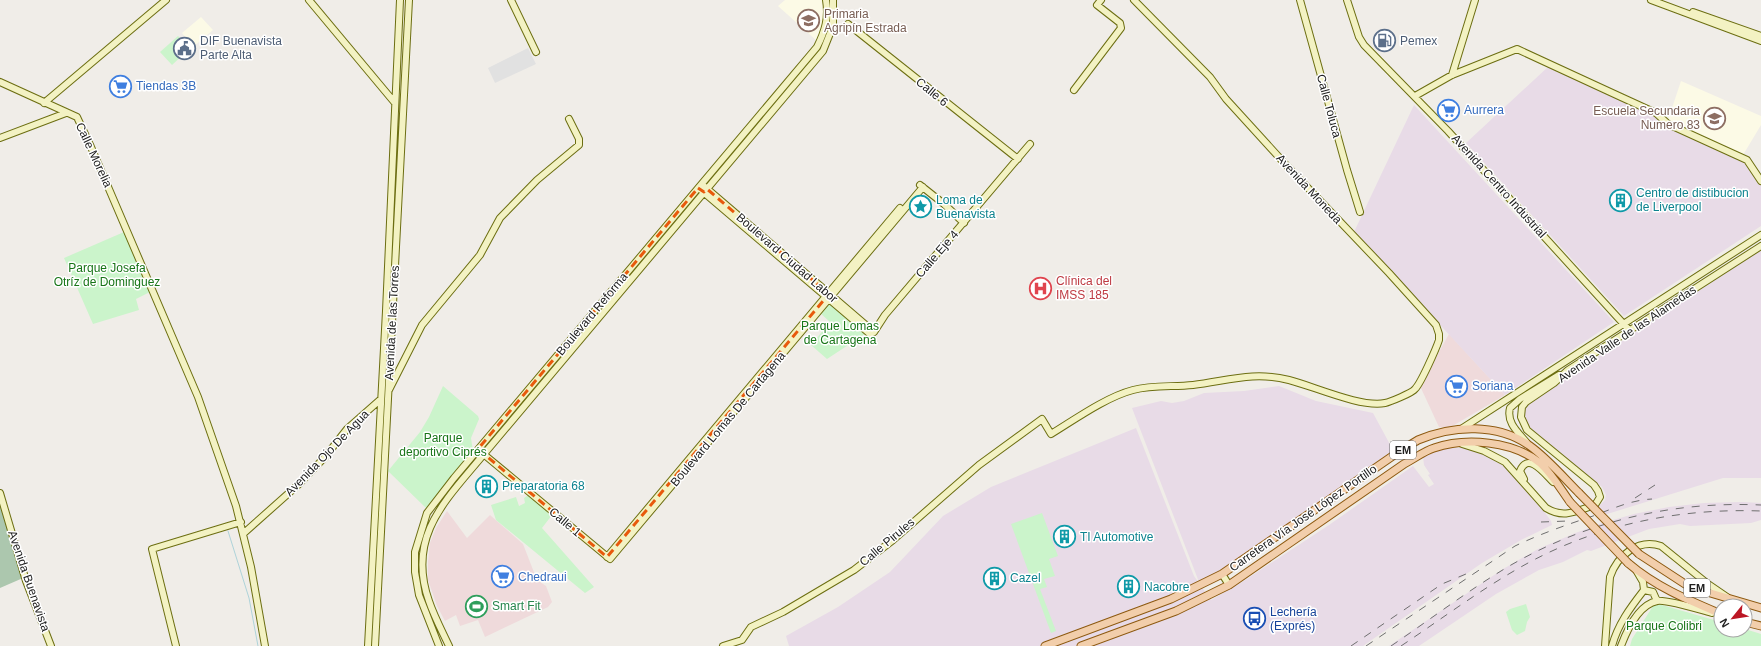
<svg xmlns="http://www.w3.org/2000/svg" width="1761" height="646" font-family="Helvetica,sans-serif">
  <rect width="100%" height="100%" fill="#f0ede8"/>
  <path fill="#efdadb" d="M1449,334L1505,395L1449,428L1439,427L1420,386Z
    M447,511L467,538L490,515L523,544L537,580L546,586L552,602L548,607L485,637L478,620L460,626L456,615L445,621L437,606L428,580V562L430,543L436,528Z"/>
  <path fill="#e8dbe7" d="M1549,66L1659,118L1661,123L1746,161L1761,184V226L1624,316L1466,143Z
    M1414,105L1614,322L1505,395L1354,232Z
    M1761,250V478H1723L1604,515L1598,507L1605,500L1606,495L1602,487L1531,429L1524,416V410L1529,402Z
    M1279,386L1316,401L1373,413L1393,450L1232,564L1199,582L1132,408L1161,401L1172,403L1184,401L1204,393L1244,391Z
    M1136,428L1194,576L1211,600L1242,582L1329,525L1413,466L1429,487L1434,484L1428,475L1430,474L1424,465L1423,457L1446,448H1473L1505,464L1522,481L1551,521L1552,525L1521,540L1482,563L1363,646H789L786,636L838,607L890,572L943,516L991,487Z
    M1742,502L1761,503V520L1751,523L1690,526L1680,524L1649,529L1591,551L1587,550L1563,562L1539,570L1496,594L1419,646H1389L1503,569L1538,549L1573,534L1599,524L1634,514L1669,507L1704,503Z"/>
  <path fill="#fcfae6" d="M785,0H823L824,17L820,35L817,41L778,6Z
    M201,17L213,30L193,47L182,33Z
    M1681,81L1761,116V125L1743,155L1668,120Z"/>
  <path fill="#acc7ae" d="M0,502L23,578L0,588Z"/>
  <path fill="#cbf4cb" d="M178,36L184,42L179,47L185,53L172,65L160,52Z
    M124,232L150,292L136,299L139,310L93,324L64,258Z
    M828,303L865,334L827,359L811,345L830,322L820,313Z
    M443,386L478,416L479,419L471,438L473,451L426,508L388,471L420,432L429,417Z
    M527,496H530L552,515L542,528L594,587L585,593L496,520L491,505L516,497L519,506L525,503L524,498Z
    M1042,513L1058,556L1049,559L1055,576L1044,579L1047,587L1040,589L1056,631L1051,633L1011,524Z
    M1655,603L1721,622V630L1745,629L1761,634V646H1630L1632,639Z
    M1526,604L1530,617L1527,622L1525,631L1517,635L1512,630L1506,612L1510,609Z"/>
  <path fill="#e1e1e1" d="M528,48L536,64L495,83L488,68Z"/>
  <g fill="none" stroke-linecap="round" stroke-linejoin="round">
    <path stroke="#aed3d9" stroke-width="1" d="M228,531L249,598L258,646"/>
    <defs>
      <path id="secondary" d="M309,0L395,103
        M511,0L536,52
        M1300,0L1347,170L1360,212
        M1347,0L1359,37L1364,45L1448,131L1630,331
        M1651,0L1761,41
        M1693,12L1761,36
        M848,24L1018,159
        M1452,75L1475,0
        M0,82L77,117L91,147L198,397L236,506L251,567L265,646
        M1074,90L1121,28L1120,23L1097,5L1101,0
        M1415,96L1452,75L1517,49L1621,97L1656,113L1668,124L1747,160L1761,181
        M44,103L166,0
        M0,138L66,113
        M920,185L944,204L964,223
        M705,187L874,332
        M702,191L870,334L874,332L885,315L1030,144
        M389,390L422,325L480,255L500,218L537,180L579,145V139L569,119
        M1461,429L1761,235
        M1527,443C1519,433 1506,423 1510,408L1520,399L1559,375
        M1462,444L1484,451L1505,462L1546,508C1564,519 1576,511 1595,505L1600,497L1598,491L1594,485L1527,430L1521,417L1522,407L1526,402L1554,383L1568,370L1761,246
        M481,452L610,559L923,187
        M1524,479L1520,471C1528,451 1545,474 1553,482
        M0,493L26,581L51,646
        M244,533L299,484L325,457L347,429L381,399
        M607,557L900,208
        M1636,570L1643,582L1644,590
        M1222,574L1229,585
        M1644,590L1653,592L1657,601
        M176,646L152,549L241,522
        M368,646L386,311L400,0
        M375,646L409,0
        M439,646L419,595L415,572V552L427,513L454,478L817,47C825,31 829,18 826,0
        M449,646C442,631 434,616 429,601C406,536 446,500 484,454L823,51L833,26V0
        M723,646L742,640L751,627L783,612L854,570L893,540L979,465L1042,419L1051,434C1074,420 1106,397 1133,390C1152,385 1173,387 1193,385C1227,381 1253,371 1289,380C1313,386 1361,408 1385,403C1390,402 1412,393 1415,389C1421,383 1436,349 1439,340V334L1436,325L1389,273L1287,166L1226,99L1210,77L1134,0
        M1605,646L1610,577C1617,556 1638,538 1661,546L1708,584L1727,597
        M1612,646C1618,624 1630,608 1644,590
        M1621,646C1627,630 1638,605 1657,601C1666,599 1701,610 1712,613"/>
      <path id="primary" d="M1639,554L1685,584L1707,592L1761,608
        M1628,563C1656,587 1688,600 1721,614
        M1745,622L1761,626
        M1045,646L1171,599L1222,574L1397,453C1404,449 1411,444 1418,440C1453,425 1498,423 1530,446C1548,459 1563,477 1579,493
        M1081,646L1176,611L1229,585L1404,464C1414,459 1424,451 1434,448C1466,437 1513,441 1540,463C1552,474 1560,488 1570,502"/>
    </defs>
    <use href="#secondary" stroke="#6c6e11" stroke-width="8"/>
    <use href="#primary" stroke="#8d5910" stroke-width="9"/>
    <use href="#secondary" stroke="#f3f2c3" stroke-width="6"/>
    <use href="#primary" stroke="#f2ceab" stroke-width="7"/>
    <path stroke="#6f6f6f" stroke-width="1" stroke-dasharray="8 8" stroke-linecap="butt" d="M1635,498L1655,485
      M1541,522L1568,521
      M1351,646L1442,584L1466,574
      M1366,646L1515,546C1540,534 1566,525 1593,516C1612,509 1631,500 1652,499
      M1391,646C1431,619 1470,589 1511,565C1588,521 1673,501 1761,505
      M1401,646C1443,618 1484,587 1528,563C1600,524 1680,508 1761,511"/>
    <defs>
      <path id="primary-bridge" d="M1579,493L1639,554
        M1570,502L1628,563"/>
    </defs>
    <use href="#primary-bridge" stroke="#8d5910" stroke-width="9" stroke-linecap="butt"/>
    <use href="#primary-bridge" stroke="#f2ceab" stroke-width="7"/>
  </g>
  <path fill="none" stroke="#e8590c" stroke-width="3" stroke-dasharray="8 5" stroke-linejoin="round" d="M698,188L704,192L707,189L829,294L607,557L478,449Z"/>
  <defs>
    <symbol id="school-ring" viewBox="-11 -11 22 22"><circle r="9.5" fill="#fff" stroke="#8d6e63" stroke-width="1.5"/><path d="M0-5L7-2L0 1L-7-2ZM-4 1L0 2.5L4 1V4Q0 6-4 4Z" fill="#8d6e63"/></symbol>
    <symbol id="fuel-ring" viewBox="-11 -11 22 22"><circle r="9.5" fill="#fff" stroke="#5c6f8a" stroke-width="1.5"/><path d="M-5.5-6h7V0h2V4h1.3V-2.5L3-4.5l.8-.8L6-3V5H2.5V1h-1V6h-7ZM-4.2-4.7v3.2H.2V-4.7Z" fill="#5c6f8a"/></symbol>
    <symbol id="civic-ring" viewBox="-11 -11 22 22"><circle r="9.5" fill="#fff" stroke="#5c6f8a" stroke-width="1.5"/><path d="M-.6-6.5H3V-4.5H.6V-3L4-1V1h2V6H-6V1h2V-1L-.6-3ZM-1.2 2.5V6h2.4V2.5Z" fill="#5c6f8a"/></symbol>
    <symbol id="supermarket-ring" viewBox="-11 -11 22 22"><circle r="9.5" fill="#fff" stroke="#3f7fe0" stroke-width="1.5"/><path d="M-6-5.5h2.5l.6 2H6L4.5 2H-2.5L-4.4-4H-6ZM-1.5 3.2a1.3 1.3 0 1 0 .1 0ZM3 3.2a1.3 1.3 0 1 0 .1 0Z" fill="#3f7fe0"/></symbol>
    <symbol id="building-ring" viewBox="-11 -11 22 22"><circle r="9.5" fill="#fff" stroke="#0f9aa8" stroke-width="1.5"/><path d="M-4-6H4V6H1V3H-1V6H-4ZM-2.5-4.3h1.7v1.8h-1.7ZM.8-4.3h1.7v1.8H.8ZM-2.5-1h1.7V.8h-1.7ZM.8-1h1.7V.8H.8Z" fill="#0f9aa8"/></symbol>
    <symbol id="sight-ring" viewBox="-11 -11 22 22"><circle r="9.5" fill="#fff" stroke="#0f9aa8" stroke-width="1.5"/><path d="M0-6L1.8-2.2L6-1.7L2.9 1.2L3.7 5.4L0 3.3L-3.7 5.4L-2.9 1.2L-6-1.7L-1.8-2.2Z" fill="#0f9aa8"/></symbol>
    <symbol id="hospital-ring" viewBox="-11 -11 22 22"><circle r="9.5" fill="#fff" stroke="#e0444e" stroke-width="1.5"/><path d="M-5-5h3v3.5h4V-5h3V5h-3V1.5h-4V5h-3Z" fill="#e0444e"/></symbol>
    <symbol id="stadium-ring" viewBox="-11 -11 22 22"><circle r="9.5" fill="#fff" stroke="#2e9e5b" stroke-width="1.5"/><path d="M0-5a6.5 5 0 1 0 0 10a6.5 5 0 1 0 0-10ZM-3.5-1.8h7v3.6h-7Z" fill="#2e9e5b"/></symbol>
    <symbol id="bus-ring" viewBox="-11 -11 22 22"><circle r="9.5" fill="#fff" stroke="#1a4fb4" stroke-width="1.5"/><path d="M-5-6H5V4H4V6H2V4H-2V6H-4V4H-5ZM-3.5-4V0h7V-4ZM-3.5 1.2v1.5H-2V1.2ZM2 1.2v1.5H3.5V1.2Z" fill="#1a4fb4"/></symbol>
  </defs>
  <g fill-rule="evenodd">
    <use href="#school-ring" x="796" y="8" width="25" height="25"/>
    <use href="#fuel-ring" x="1372" y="28" width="25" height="25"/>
    <use href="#civic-ring" x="172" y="36" width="25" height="25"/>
    <use href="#supermarket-ring" x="108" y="74" width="25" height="25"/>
    <use href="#supermarket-ring" x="1436" y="98" width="25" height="25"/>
    <use href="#school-ring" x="1702" y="106" width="25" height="25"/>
    <use href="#building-ring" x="1608" y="188" width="25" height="25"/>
    <use href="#sight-ring" x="908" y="194" width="25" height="25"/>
    <use href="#hospital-ring" x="1028" y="276" width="25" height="25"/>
    <use href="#supermarket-ring" x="1444" y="374" width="25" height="25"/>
    <use href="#building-ring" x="474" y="474" width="25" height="25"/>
    <use href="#building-ring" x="1052" y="524" width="25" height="25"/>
    <use href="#supermarket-ring" x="490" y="564" width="25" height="25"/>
    <use href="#building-ring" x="982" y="566" width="25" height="25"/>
    <use href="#building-ring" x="1116" y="574" width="25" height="25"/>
    <use href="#stadium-ring" x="464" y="594" width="25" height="25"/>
    <use href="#bus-ring" x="1242" y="606" width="25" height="25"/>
  </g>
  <g text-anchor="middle" stroke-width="3" stroke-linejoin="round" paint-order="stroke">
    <g fill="#fff" stroke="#646464" stroke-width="1">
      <rect x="1390" y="441" width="26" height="18" rx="3"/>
      <rect x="1684" y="579" width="26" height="18" rx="3"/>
    </g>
    <g font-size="11" font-weight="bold" fill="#212121">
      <text x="1403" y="454">EM</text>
      <text x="1697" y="592">EM</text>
    </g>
    <g font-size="12" fill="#785e54" stroke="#fff" text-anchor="start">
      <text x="824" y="18">Primaria<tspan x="824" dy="14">Agripín Estrada</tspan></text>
      <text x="1700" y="115" text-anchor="end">Escuela Secundaria<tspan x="1700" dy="14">Numero 83</tspan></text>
    </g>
    <g font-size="12" fill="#4e5e75" stroke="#fff" text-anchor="start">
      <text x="200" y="45">DIF Buenavista<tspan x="200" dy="14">Parte Alta</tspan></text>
      <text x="1400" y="45">Pemex</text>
    </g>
    <g font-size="12" fill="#366cbe" stroke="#fff" text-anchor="start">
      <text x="136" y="90">Tiendas 3B</text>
      <text x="1464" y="114">Aurrera</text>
      <text x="1472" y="390">Soriana</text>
      <text x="518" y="581">Chedraui</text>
    </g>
    <g font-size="12" fill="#212121" stroke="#fff">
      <text transform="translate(932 92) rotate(39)" y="4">Calle 6</text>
      <text transform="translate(1329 106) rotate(75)" y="4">Calle Toluca</text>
      <text transform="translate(94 155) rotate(65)" y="4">Calle Morelia</text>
      <text transform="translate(1499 186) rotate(48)" y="4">Avenida Centro Industrial</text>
      <text transform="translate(1309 189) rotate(47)" y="4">Avenida Moneda</text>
      <text transform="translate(937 254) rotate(-49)" y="4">Calle Eje 4</text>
      <text transform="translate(787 258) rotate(41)" y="4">Boulevard Ciudad Labor</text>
      <text transform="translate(592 314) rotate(-50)" y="4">Boulevard Reforma</text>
      <text transform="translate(392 323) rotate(-87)" y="4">Avenida de las Torres</text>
      <text transform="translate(1627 334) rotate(-34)" y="4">Avenida Valle de las Alamedas</text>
      <text transform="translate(728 419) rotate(-50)" y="4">Boulevard Lomas De Cartagena</text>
      <text transform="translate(327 453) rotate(-46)" y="4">Avenida Ojo De Agua</text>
      <text transform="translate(1303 518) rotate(-35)" y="4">Carretera Vía José López Portillo</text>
      <text transform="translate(565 522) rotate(40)" y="4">Calle 1</text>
      <text transform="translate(887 542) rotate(-40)" y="4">Calle Pirules</text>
      <text transform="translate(29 581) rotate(71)" y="4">Avenida Buenavista</text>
    </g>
    <g font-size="12" fill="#0d838f" stroke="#fff" text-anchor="start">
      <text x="1636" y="197">Centro de distibucion<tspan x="1636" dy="14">de Liverpool</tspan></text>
      <text x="936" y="204">Loma de<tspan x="936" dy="14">Buenavista</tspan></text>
      <text x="502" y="490">Preparatoria 68</text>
      <text x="1080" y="541">TI Automotive</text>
      <text x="1010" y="582">Cazel</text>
      <text x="1144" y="591">Nacobre</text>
    </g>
    <g font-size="12" fill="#187518" stroke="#fff">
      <text x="107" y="272">Parque Josefa<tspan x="107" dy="14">Otríz de Dominguez</tspan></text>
      <text x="840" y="330">Parque Lomas<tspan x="840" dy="14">de Cartagena</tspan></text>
      <text x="443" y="442">Parque<tspan x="443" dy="14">deportivo Ciprés</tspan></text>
      <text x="1664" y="630">Parque Colibri</text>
    </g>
    <g font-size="12" fill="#be3a42" stroke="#fff" text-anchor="start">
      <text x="1056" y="285">Clínica del<tspan x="1056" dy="14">IMSS 185</tspan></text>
    </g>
    <g font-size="12" fill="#27864d" stroke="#fff" text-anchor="start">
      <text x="492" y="610">Smart Fit</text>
    </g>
    <g font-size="12" fill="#164399" stroke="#fff" text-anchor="start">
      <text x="1270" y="616">Lechería<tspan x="1270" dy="14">(Exprés)</tspan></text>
    </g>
  </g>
  <g transform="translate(1733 618) rotate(240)"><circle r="19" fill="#ffffff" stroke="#a6a6a6"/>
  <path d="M0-3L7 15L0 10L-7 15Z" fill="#bc1624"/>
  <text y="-6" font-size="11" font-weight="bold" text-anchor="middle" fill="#212121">N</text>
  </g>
</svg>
